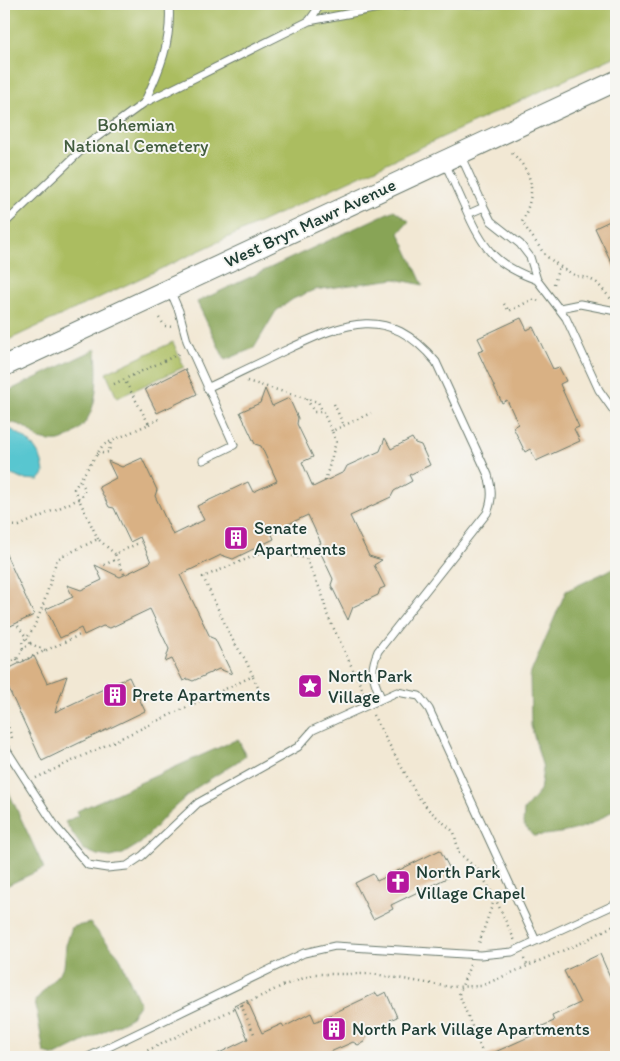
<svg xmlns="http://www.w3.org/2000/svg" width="620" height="1061" font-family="Itim,sans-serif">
  <rect width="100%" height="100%" fill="#f6f6f2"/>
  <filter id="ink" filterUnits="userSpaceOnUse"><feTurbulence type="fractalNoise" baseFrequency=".02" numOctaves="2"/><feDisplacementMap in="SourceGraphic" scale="10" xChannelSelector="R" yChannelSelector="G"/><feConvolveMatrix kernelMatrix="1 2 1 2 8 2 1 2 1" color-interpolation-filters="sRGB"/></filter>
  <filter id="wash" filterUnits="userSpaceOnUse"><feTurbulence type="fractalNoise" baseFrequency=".0096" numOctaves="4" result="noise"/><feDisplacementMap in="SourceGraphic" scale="20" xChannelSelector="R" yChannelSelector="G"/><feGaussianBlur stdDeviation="1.12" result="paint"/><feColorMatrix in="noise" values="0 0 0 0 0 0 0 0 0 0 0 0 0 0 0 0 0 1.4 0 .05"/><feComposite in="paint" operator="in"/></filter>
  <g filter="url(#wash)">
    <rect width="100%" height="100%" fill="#f2e8d4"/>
    <path fill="#abbd60" stroke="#657d4a" d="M4,4H616V56L4,342Z
      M173,342L184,367L117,398L106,373Z"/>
    <path fill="#88a456" stroke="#547045" d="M394,210L409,221L399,233L423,285L395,279L314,290L293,299L276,311L254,348L225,360L197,302Z
      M96,349C98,384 100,425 62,440C56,443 45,440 39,439C29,429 18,421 4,423V393Z
      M616,567V808C587,830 569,833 533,836L523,824L524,810L540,791L543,768L531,726L530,675L566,591Z
      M238,739L246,756L196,788L168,813L141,843L123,854L111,857L97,855L83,849L65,822L79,815L77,811Z
      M4,782L44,868L4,887Z
      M90,923L119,956L140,1004L129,1019L55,1056L44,1053L35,1001L64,967L66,945L72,927Z"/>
    <path fill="#59c6d0" stroke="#3c8282" d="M10,429C29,438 43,453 44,474L39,480L22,479L4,472V430Z"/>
    <g id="blocks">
      <path fill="#d9b184" d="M616,218V272L595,228Z
        M521,318L527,330L533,327L553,369L559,367L566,381L560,384L562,389L579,427L574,429L580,441L536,461L530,449L525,452L513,427L518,424L507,400L502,403L478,352L484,350L478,338Z
        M185,369L197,394L157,413L145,389Z
        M265,389L272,406L289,398L298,418L297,424L313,457L302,462L313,487L344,472L347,466L380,451L385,438L391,449L412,438L415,443L421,445L430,465L409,475L412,481L394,491L391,497L350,516L369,556L382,560L374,565L385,587L380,589L378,595L353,607L348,620L331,585L333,579L317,545L321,543L308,515L271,532L274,539L233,559L221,555L180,575L210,637L215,639L232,674L219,669L193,681L188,679L183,681L172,659L165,662L169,649L150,609L110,628L103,626L84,635L81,628L60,638L46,609L73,597L67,585L81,590L102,580L95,565L120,577L151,562L140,537L130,542L114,508L109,507L99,487L116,478L108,461L122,467L142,458L157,490L155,496L173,535L204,520L197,506L248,482L253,492L277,481L261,446L255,444L240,412L260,403Z
        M4,550L34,615L4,629Z
        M34,656L47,683L67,676L55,712L129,677L145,711L42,761L4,679V671Z
        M440,850L453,875L391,905L393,909L373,919L355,883L373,874L377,881Z
        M600,954L616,990V1057H484L542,1031L540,1027L554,1021L552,1016L580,1003L564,971Z
        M386,992L397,1017L390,1020L391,1023L368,1034L364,1042L358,1045L353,1042L319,1057H211L248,1039L234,1006L247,1000L262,1033L282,1024L284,1027L311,1013L315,1022L376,993L378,996Z"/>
    </g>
  </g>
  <g filter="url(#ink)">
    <use href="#blocks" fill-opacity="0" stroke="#69796c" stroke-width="1"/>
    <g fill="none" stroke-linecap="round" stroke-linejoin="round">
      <defs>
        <path id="lane" d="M309,21L321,4
          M144,103C160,70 172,41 169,4
          M445,163L468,214L484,207L460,154
          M484,207L491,221L520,244L530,257L537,280L566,318L599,390L616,414
          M468,214C485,252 498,266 537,280
          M4,224L89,143L144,103L309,21L384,7L417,4
          M170,290L179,311L187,341L234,445L203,460
          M560,308L580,304L616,311
          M207,388C234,375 260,363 286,350C345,323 387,303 436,362L488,475C492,489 493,499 487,513L378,651C369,672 373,678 381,698
          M4,746L56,827L88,865L107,868L127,866L142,856L198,803L298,747L313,730L397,692L419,696L429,709L536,941
          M88,1057L304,953L335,946L480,955L512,952L616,904"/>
        <path id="secondary" d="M4,366L616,81"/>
      </defs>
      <use href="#lane" stroke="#69796c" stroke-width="9"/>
      <use href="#secondary" stroke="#69796c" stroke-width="22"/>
      <path stroke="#69796c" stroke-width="2.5" stroke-dasharray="1 4" stroke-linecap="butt" d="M512,153C536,176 535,194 522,222L545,255L559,266
        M554,284L559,266L576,276L588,278L597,283L611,299
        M504,304L509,311L534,299L538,301
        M159,318L165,326L173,327
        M247,381L318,402L332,431
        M114,384L181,353
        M307,399L314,412H323
        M334,404L344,426
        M149,424L159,419
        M97,454L109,452L111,441
        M325,481L336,442L332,431L371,413
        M4,525L19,526L79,499L84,494V487L80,480
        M98,539L74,489L103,445L149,424L124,379
        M104,565L117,559
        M124,574L115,554L141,542
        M18,626L31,644
        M23,648L22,641C38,634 51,577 57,559L98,539L115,554
        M17,659L18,663L82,634
        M4,665L17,659L23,648L31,644L45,650
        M253,677L264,700
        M4,713L12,738
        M373,715L417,795L429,810L454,832L459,853L478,870L495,897L479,943
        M36,778L253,676L245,659L232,639L203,577L264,552L306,558L322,594L327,614L365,695
        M495,898L515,941
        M524,959L528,967
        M470,965L459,994L483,1054
        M241,1005L255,1036
        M134,1057L282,986L315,974H374L450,987L481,986L583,942L616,924"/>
      <use href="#lane" stroke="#fff" stroke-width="7"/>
      <use href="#secondary" stroke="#fff" stroke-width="20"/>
    </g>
  </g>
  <defs>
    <symbol id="building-square" viewBox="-11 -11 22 22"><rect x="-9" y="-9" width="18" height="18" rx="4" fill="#b5179e" stroke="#f6f6f2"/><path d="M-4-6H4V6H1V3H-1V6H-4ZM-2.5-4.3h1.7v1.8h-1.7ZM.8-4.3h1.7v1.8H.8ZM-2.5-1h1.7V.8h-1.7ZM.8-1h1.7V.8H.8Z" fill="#fff"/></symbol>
    <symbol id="sight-square" viewBox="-11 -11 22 22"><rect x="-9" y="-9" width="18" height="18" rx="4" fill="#b5179e" stroke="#f6f6f2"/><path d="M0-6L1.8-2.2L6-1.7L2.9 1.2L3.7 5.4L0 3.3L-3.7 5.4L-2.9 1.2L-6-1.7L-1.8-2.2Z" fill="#fff"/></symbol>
    <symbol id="church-square" viewBox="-11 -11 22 22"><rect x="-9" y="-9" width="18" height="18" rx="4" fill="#b5179e" stroke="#f6f6f2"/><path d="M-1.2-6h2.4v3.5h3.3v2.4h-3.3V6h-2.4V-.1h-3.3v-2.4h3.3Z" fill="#fff"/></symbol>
  </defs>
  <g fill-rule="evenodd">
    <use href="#building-square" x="222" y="524" width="28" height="28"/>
    <use href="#sight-square" x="296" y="672" width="28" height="28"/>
    <use href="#building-square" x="101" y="681" width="28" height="28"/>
    <use href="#church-square" x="384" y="868" width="28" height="28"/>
    <use href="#building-square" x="320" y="1015" width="28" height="28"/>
  </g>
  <g text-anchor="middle" stroke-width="4" stroke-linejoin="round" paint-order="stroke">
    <g font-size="18" fill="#425d3f" stroke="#f6f6f2">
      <text x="136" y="131">Bohemian<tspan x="136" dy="21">National Cemetery</tspan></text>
    </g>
    <g font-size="18" fill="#1f3d34" stroke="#f6f6f2">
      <text transform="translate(310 223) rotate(-25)" y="6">West Bryn Mawr Avenue</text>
    </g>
    <g font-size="18" fill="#1f3d34" stroke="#f6f6f2" text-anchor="start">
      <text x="254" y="534">Senate<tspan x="254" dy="21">Apartments</tspan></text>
      <text x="328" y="682">North Park<tspan x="328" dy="21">Village</tspan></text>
      <text x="132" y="701">Prete Apartments</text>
      <text x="416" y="878">North Park<tspan x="416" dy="21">Village Chapel</tspan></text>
      <text x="352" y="1035">North Park Village Apartments</text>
    </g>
  </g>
  <rect width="620" height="1061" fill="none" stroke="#f6f6f2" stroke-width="20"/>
</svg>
